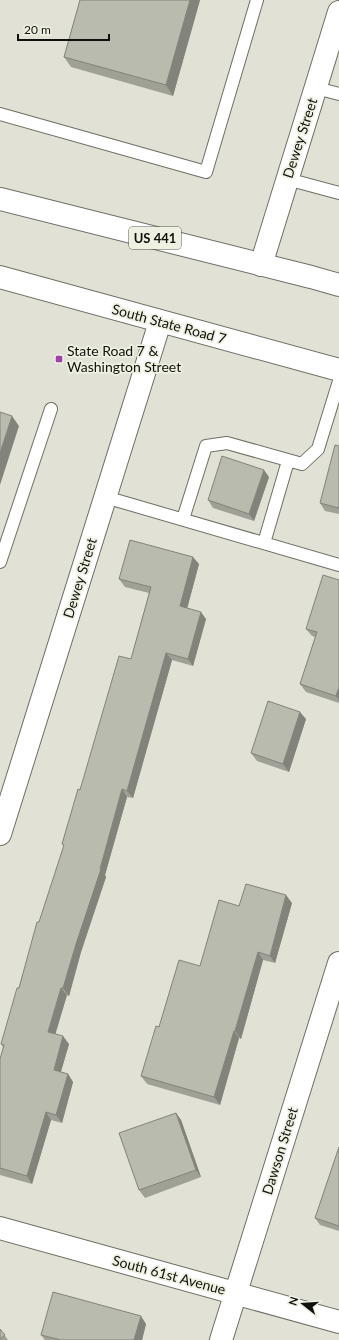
<svg xmlns="http://www.w3.org/2000/svg" width="339" height="1340" font-family="Lato,sans-serif">
  <rect width="100%" height="100%" fill="#e1e2d5"/>
  <g fill="none" stroke-linecap="round" stroke-linejoin="round">
    <defs>
      <path id="lane" d="M316,88L339,94
        M0,114L206,172L257,0
        M287,179L339,193
        M105,497L339,565
        M183,519L206,446L227,443L302,464L318,449L339,381
        M264,543L288,461
        M0,562L51,409"/>
      <path id="street" d="M261,265L339,12
        M0,834L160,322
        M0,1228L339,1322
        M221,1340L339,963"/>
      <path id="primary" d="M0,199L311,277L339,285
        M0,277L339,370"/>
    </defs>
    <use href="#lane" stroke="#6e6f64" stroke-width="14"/>
    <use href="#street" stroke="#6e6f64" stroke-width="24"/>
    <use href="#primary" stroke="#6e6f64" stroke-width="24"/>
    <use href="#lane" stroke="#fff" stroke-width="12"/>
    <use href="#street" stroke="#fff" stroke-width="22"/>
    <use href="#primary" stroke="#fff" stroke-width="22"/>
  </g>
  <path fill="#9fa196" d="M80,0H200L173,96L71,67L64,57Z
    M339,446V514L325,511L320,503Z
    M269,477L254,521L213,508L208,500Z
    M199,564L187,608L206,619L193,666L172,660L133,798L127,797L105,875L106,877L81,952L69,996L67,995L55,1034L69,1044L61,1072L68,1074L73,1082L62,1123L51,1120L32,1184L0,1175V1059L3,1047L1,1044L39,922L64,846L62,844L80,790L131,659L149,593L125,587L119,579Z
    M339,580V703L306,692L300,684L315,637L312,636L306,629Z
    M306,719L289,772L257,761L251,753Z
    M292,903L275,963L263,960L241,1039L239,1038L220,1105L147,1084L141,1076L159,1027L239,906Z
    M176,1113L181,1120L201,1177L145,1198L139,1190Z
    M339,1147V1231L320,1225L315,1218Z
    M146,1324L142,1340H45L41,1335Z
    M0,1329L8,1340H0Z"/>
  <path fill="#82837a" d="M190,0H200L173,96L166,85Z
    M12,416L19,426L0,485V453Z
    M264,470L269,477L254,521L249,514Z
    M193,557L199,564L186,613L180,606Z
    M201,612L206,619L193,666L188,659Z
    M166,653L172,660L133,798L127,791Z
    M339,687V700L336,696Z
    M300,712L306,719L289,772L283,764Z
    M122,789L127,797L105,875L106,877L81,952L69,996L63,988L76,944L100,869Z
    M286,895L292,903L275,963L270,956Z
    M258,952L263,960L241,1039L235,1031Z
    M61,988L67,995L54,1039L48,1032Z
    M234,1031L239,1038L220,1105L214,1097Z
    M63,1036L69,1044L59,1078L54,1070Z
    M68,1074L73,1082L62,1123L56,1115Z
    M46,1112L51,1120L32,1184L27,1176Z
    M176,1113L181,1120L201,1177L196,1170Z
    M141,1316L146,1324L142,1340H134Z"/>
  <path fill="#b9bbae" stroke="#82837a" d="M80,0H190L166,85L64,57Z
    M0,412L12,416L0,453Z
    M335,445L339,446V508L320,503Z
    M222,456L264,470L249,514L208,500Z
    M130,540L193,557L180,606L201,612L188,659L166,653L127,791L122,789L100,869H101L76,944L63,988H61L48,1032L63,1036L54,1070L68,1074L56,1115L46,1112L27,1176L0,1168V1059L4,1045L1,1044L17,988H19L37,922H39L64,845L62,844L78,789L80,790L119,656L131,659L151,587L119,579Z
    M323,575L339,580V687L336,696L300,684L317,632L306,629Z
    M268,701L300,712L283,764L251,753Z
    M246,884L286,895L270,956L258,952L235,1031H234L214,1097L141,1076L156,1026L159,1027L179,960L200,966L219,900L239,906Z
    M176,1113L196,1170L139,1190L119,1133Z
    M339,1147V1226L315,1218Z
    M53,1292L141,1316L134,1340H61L41,1335Z
    M0,1329L5,1335L0,1339Z"/>
  <rect fill="#9e41aa" stroke="#eef0e2" stroke-width="1.5" x="55" y="355" width="8" height="8" rx="2"/>
  <g text-anchor="middle" stroke-width="3.5" stroke-linejoin="round" paint-order="stroke">
    <rect fill="#eef0e2" stroke="#53544c" stroke-width="1" x="129" y="227" width="52" height="22" rx="3"/>
    <g font-size="13" font-weight="bold" fill="#10110c">
      <text x="155" y="243">US 441</text>
    </g>
    <g font-size="14" fill="#10110c" stroke="#eef0e2">
      <text transform="translate(300 138) rotate(-72)" y="5">Dewey Street</text>
      <text transform="translate(169 324) rotate(15)" y="5">South State Road 7</text>
      <text transform="translate(80 578) rotate(-73)" y="5">Dewey Street</text>
      <text transform="translate(280 1151) rotate(-73)" y="5">Dawson Street</text>
      <text transform="translate(169 1275) rotate(15)" y="5">South 61st Avenue</text>
    </g>
    <g font-size="14" fill="#10110c" stroke="#eef0e2" text-anchor="start">
      <text x="67" y="356">State Road 7 &amp;<tspan x="67" dy="16">Washington Street</tspan></text>
    </g>
  </g>
  <g transform="translate(303 1304) rotate(287)" stroke="#eef0e2" stroke-width="3" paint-order="stroke">
  <path d="M0-3L7 15L0 10L-7 15Z" fill="#10110c"/>
  <text y="-6" font-size="11" font-weight="bold" text-anchor="middle" fill="#10110c">N</text>
  </g>
  <path d="M18 34v6h91v-6" fill="none" stroke="#10110c" stroke-width="2"/>
  <text x="24" y="34" font-size="12" fill="#10110c" stroke="#eef0e2" stroke-width="3" paint-order="stroke">20 m</text>
</svg>
